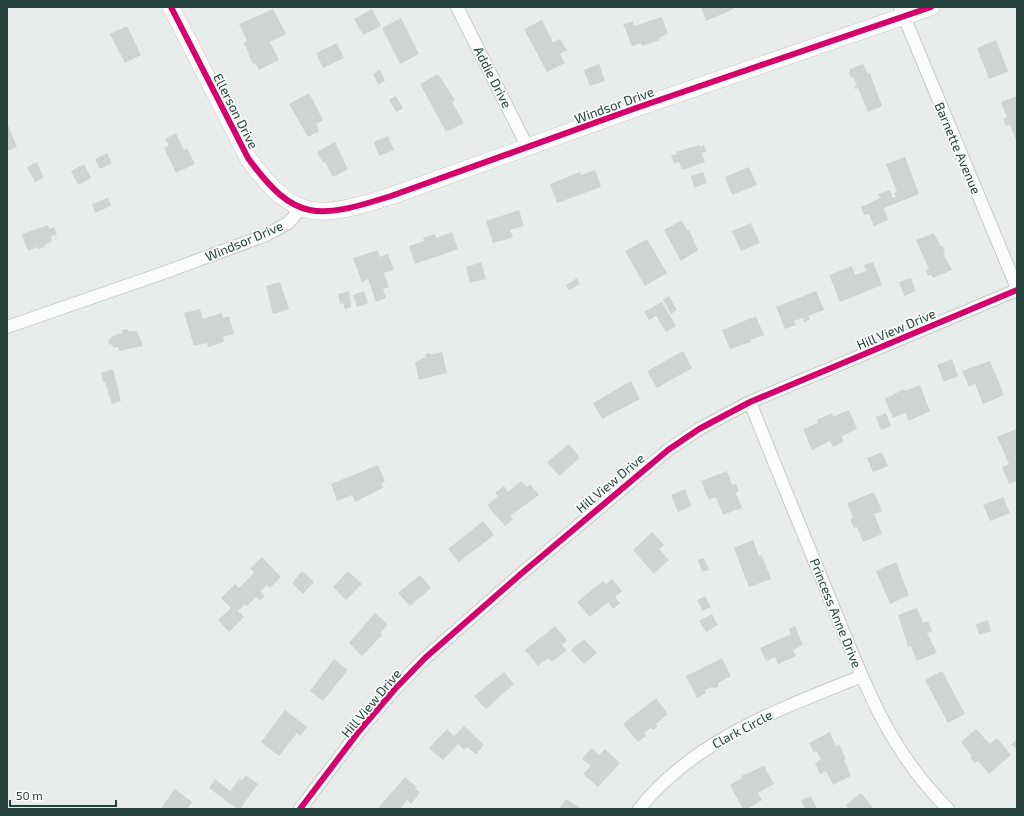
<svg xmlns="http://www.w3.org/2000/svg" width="1024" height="816" font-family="'Exo 2',sans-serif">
  <rect width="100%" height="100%" fill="#e8edeb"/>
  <path fill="#cfd4d2" d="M701,7H733L734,9L706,21Z
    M273,9L286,34L270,42L279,60L259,70L255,63L253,64L248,54H249L244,43L247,41L239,24Z
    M372,9L381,26L363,35L354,19Z
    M662,17L668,34L659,38L660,40L642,46L641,43L632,46L623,24L633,21L634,26Z
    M401,18L419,54L400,64L382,28Z
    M542,20L553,42L560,39L567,50L560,54L565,63L547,72L524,29Z
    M127,26L141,55L125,63L110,34Z
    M996,40L1008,72L989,79L977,48Z
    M337,43L344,58L323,68L316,53Z
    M599,64L605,81L590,86L584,70Z
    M863,64L868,74L870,73L882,106L868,112L858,88L855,89L854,87L857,86L854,78L851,77L849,73L850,69Z
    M380,70L385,81L378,85L373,74Z
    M438,74L455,100L452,102L464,123L446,132L420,84Z
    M309,93L323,120L316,124L319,131L308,137L289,104Z
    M396,96L403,108L396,112L389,100Z
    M1017,96V140H1016L1010,125L1006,126L1003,119L1007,117L1001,102Z
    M8,125L17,147L7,151V126Z
    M176,133L184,150L187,148L195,164L176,173L164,148L169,145L165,139Z
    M388,136L394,150L379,156L374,142Z
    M335,142L348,169L333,177L325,162L323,163L317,152Z
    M699,145L700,147L704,145L706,152L702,153L705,162L682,170L679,162L674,164L671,156L677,154L676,152Z
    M107,153L112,163L100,169L95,159Z
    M905,157L919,194L884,208L888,220L874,226L869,214L864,215L861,207L880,198L878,194L890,190L893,198L896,197L894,193L897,192L886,164Z
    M37,162L44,178L35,182L27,167Z
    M84,164L91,178L78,185L71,171Z
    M749,167L757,185L732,195L725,177Z
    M595,170L601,187L557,203L550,184L580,172L581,175Z
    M703,172L707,183L694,188L691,176Z
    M108,198L111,206L95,213L92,204Z
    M519,210L524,226L510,230L513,237L493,243L486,221Z
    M682,220L687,230H689L698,250L681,261L664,230Z
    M751,223L760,243L741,251L732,231Z
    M48,225L49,229L54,227L57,235L51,236L52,242L44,245L45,247L38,249L37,247L28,251L22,234Z
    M452,232L458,249L415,264L409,246L424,241L423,238L435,234L436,238Z
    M934,233L941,247L943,246L945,252L943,253L952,270L933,278L931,275L928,276L926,270L929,269L916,240Z
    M647,239L667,273L645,286L625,251Z
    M378,250L380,257L388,254L394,270L384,273L389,287L383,289L386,298L376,302L368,279L362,282L353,258Z
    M481,262L486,279L470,283L466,267Z
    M873,262L882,285L840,302L829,275L852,266L855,275L867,271L864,265Z
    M577,278L580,284L569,290L566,285Z
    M911,278L916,291L904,296L899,282Z
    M280,282L289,309L273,314L266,286Z
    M349,291L351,307L345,309L343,303L340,304L338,294Z
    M364,291L368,303L357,307L353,295Z
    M816,291L824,310L808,316L810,319L804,322L803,318L794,321L796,325L785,329L776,307Z
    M669,296L677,310L671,314L663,300Z
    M662,302L676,326L666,332L656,316L649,320L644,312Z
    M200,309L203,319L222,313L223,318L229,316L234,334L223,337L224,342L208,347L207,343L194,346L184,313Z
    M756,316L764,335L750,340L751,342L730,349L722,330Z
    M127,329L128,331H137L143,346L119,351L118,347L113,348L112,344L109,345L108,340L111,339L110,337L122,333V330Z
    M683,351L692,368L657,388L647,371Z
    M442,352L447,373L419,380L415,362L426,357L425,354L430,353L431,355Z
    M952,359L958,376L944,382L937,365Z
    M990,361L1004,395L983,404L975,384L969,387L962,371Z
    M113,369L121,401L112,404L105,382L103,383L101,373Z
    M631,381L640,399L602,419L593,403Z
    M920,385L930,411L909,421L905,413L893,418L885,399L904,389L905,391Z
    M849,410L857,429L842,436L844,442L833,447L830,441L812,450L803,429L818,423L817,420L832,413L833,417Z
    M886,413L891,426L881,430L876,417Z
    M1016,429L1017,481L1009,484L1002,467L1009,464L997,437Z
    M569,444L580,458L559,476L547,462Z
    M882,452L888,466L873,472L867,458Z
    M378,465L385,481L381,483L383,488L355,502L352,495L337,501L331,484Z
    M727,471L732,485L736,484L739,491L736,493L742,508L723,515L716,497L709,500L701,481Z
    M521,481L527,487L530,484L539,495L510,516L513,519L505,526L487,505L498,496L495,493L504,486L508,492Z
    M685,489L692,506L678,512L671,495Z
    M874,492L882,511L874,514L882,534L863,542L857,527L854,528L850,519L853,518L847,503Z
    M1003,497L1010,513L990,521L983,505Z
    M483,521L494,535L459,562L448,549Z
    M652,532L664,545L659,549L669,560L654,574L633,550Z
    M753,540L759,556L762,555L771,579L749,587L734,548Z
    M262,557L281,577L270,588L267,585L260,591L265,596L260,600L256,597L247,606L245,604L238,611L244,617L229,632L218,620L231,608L221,598L235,584L239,588L254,573L250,568Z
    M704,558L709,570L702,572L698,560Z
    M896,562L909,595L890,604L876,571Z
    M302,571L314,582L303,594L292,583Z
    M348,571L362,584L346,600L333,587Z
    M420,575L431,588L410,606L398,593Z
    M612,579L622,591L615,597L620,603L613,609L608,602L590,617L577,602L603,581L606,584Z
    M705,596L711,607L703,611L697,600Z
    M917,608L923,623L928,621L932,631L927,633L937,653L917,661L911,646L908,647L898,615Z
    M375,613L388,625L380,633L382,635L362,656L349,643Z
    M712,614L718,625L706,632L699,621Z
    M988,620L991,631L979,635L976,624Z
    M555,626L567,640L562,645L567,650L552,662L548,658L538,666L525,650Z
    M795,626L803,645L793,650L796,656L778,664L775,657L766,661L760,648L791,634L789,629Z
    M584,639L597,653L584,664L571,650Z
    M722,658L731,676L718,683L719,686L714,689L712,687L705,690L706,693L697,698L686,676Z
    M334,659L348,670L323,701L310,691Z
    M942,671L965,714L948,723L925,680Z
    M504,672L514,684L486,709L474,696Z
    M656,698L668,714L656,724L658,726L653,730L651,728L644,733L646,736L638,742L623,724Z
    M285,710L307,727L300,736L297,733L279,756L261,742Z
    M464,726L484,745L476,754L467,747L464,750L458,744L443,760L429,748L447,729L454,736Z
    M976,729L990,744L997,738L1011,755L989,774L978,761L975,763L970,758L972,756L961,742Z
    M830,732L836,746L839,744L846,759L844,760L851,776L833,785L826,771L820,774L815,763L821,759L816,751L814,753L809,743Z
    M1017,738V749L1011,745Z
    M591,748L599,755L605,749L620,763L598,787L583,774L591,766L582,759Z
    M764,766L774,784L758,793L762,800L747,809H743L730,785L742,778L741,776Z
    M246,775L258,784L240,809H237L209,788L215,779L230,791L239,779L242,780Z
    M405,777L417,787L415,788L420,793L411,804L407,800L400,809H381L379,807Z
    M175,789L192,802L187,809H163L161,808Z
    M861,793L874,809H849L846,805Z
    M811,796L817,809H805L801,800Z
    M566,799L582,809H559Z"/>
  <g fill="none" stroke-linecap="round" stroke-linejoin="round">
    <defs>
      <path id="street" d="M457,7L528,148
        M900,7L1017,288
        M7,327L163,273L266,235L288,223L302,208
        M750,402C776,468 803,533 830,599C863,679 885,746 948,809
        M300,809L360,730L395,689L425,658L522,573L668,450L699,429L750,402L1017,290
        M639,809C696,738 781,709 862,676"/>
      <path id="secondary" d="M171,7L248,158C295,223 318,219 391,196L636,108L931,7"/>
    </defs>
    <use href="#street" stroke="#c5cac8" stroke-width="14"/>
    <use href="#secondary" stroke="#c3cbc8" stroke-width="18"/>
    <use href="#street" stroke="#fcfcfc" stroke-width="12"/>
    <use href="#secondary" stroke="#fcfcfc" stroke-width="17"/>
    <defs>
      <path id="cycleway" d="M171,7L248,158C295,223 318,219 391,196L636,108L931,7
        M300,809L360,730L395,689L425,658L522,573L668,450L699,429L750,402L1017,290"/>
    </defs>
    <use href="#cycleway" stroke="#f7fbf9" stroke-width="8"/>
    <use href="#cycleway" stroke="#d6006c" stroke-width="6"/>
  </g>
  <g text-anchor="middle" stroke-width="3.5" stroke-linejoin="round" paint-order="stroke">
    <g font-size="13" fill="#24423a" stroke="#f7fbf9">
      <text transform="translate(493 77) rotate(63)" y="5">Addie Drive</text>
      <text transform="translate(614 105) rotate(-20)" y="5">Windsor Drive</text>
      <text transform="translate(236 111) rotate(63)" y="5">Ellerson Drive</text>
      <text transform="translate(958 148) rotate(67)" y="5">Barnette Avenue</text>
      <text transform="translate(244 241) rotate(-23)" y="5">Windsor Drive</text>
      <text transform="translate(896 329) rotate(-23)" y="5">Hill View Drive</text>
      <text transform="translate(610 483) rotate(-40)" y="5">Hill View Drive</text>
      <text transform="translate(836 613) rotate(68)" y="5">Princess Anne Drive</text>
      <text transform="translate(371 703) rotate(-50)" y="5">Hill View Drive</text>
      <text transform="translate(742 729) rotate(-28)" y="5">Clark Circle</text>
    </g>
  </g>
  <rect width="1024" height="816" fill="none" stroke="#24423a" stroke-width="16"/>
  <path d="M10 800v6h106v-6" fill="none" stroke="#24423a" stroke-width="2"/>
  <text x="16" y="800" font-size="12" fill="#24423a" stroke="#f7fbf9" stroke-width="3" paint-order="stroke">50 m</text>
</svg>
